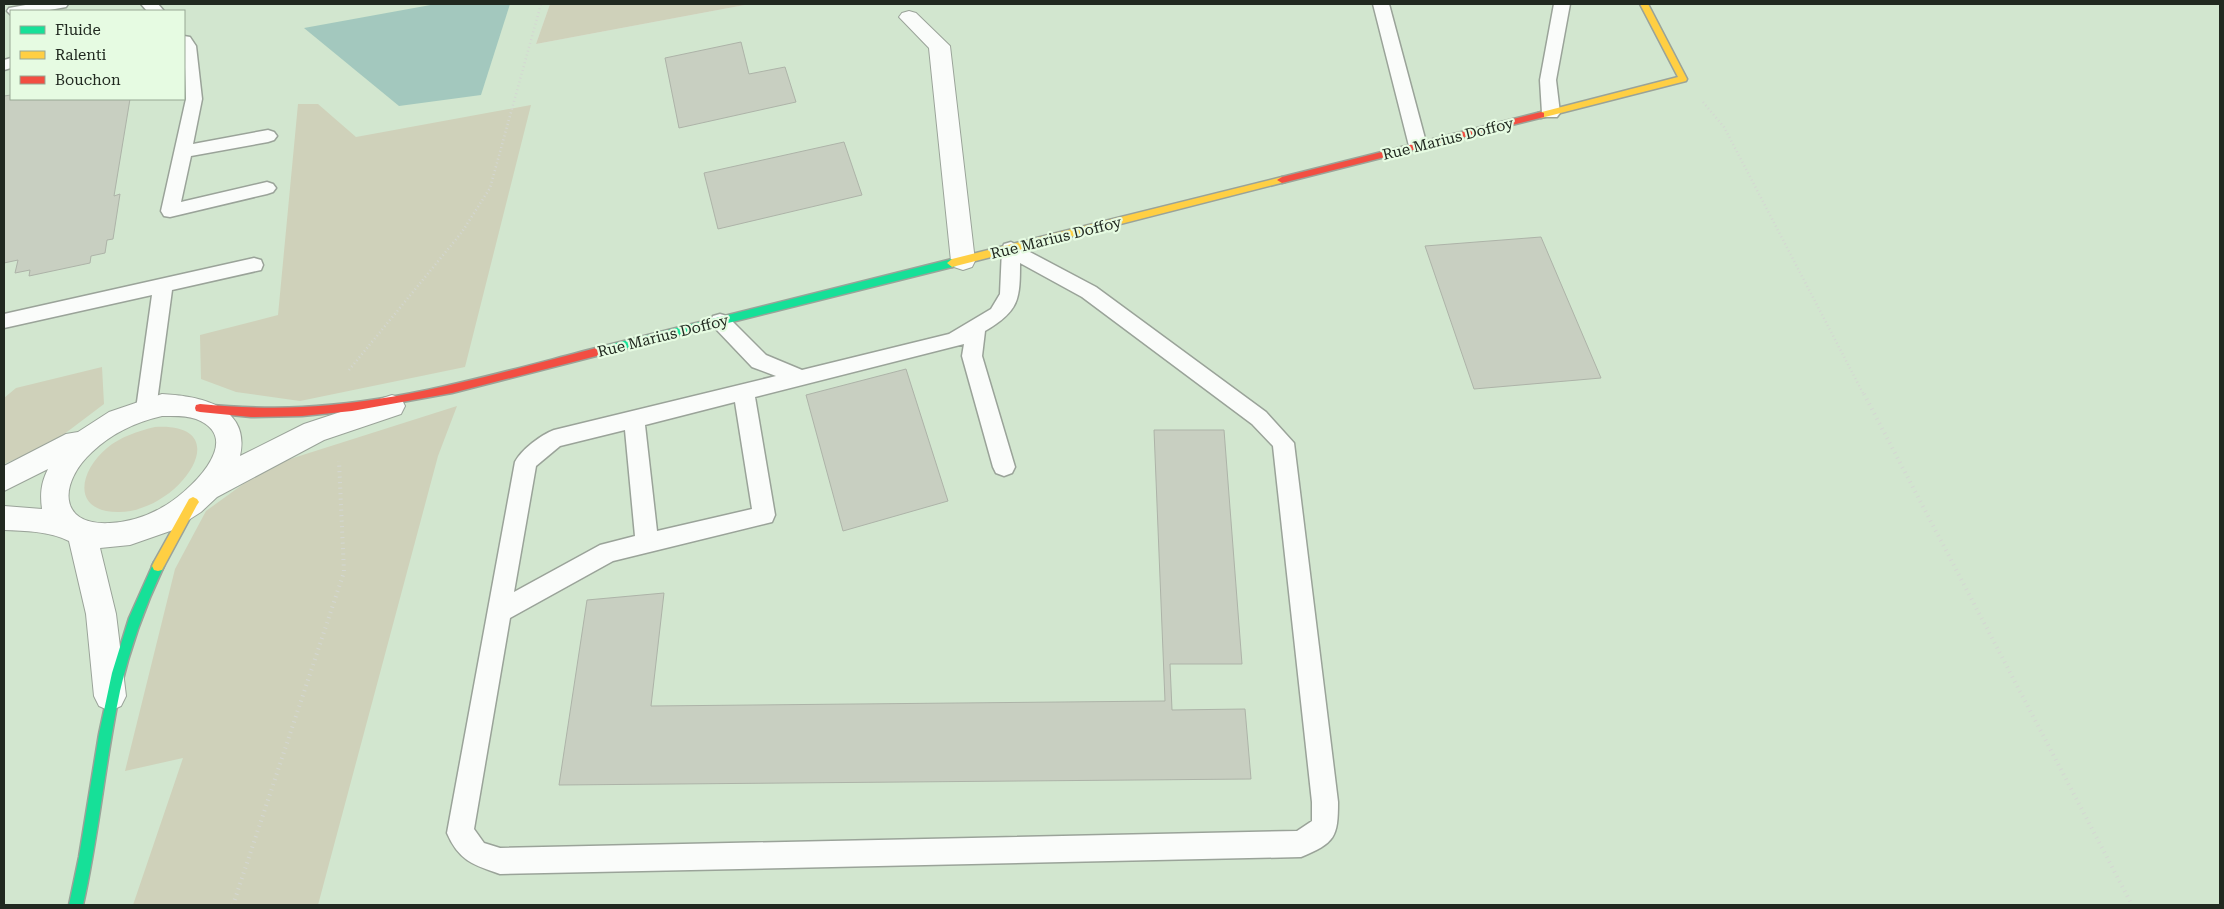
<svg xmlns="http://www.w3.org/2000/svg" width="2224" height="909" font-family="'Roboto Serif',serif">
  <rect width="100%" height="100%" fill="#dde8db"/>
  <path fill="#d2e6cf" fill-rule="evenodd" d="M4,4H550L536,44L750,4H2220V905H4ZM11,11H184V99H11Z"/>
  <path fill="#cfd1ba" d="M550,4H750L536,44Z
    M298,104H318L356,137L531,105L465,367L300,401L236,392L201,379L200,335L278,315Z
    M102,367L104,404L51,444L4,464V398L16,388Z
    M457,406L438,456L318,905H133L183,758L125,771L175,569L206,511L268,466Z
    M155,427C241,422 179,513 118,512C71,512 79,471 107,448C120,437 138,431 155,427Z"/>
  <path fill="#a3c8be" d="M436,4H510L481,95L399,106L304,28Z"/>
  <path fill="#c8cfc1" stroke="#adb3a8" d="M741,42L749,74L785,67L796,102L679,128L665,58Z
    M11,95V99H130L114,196L120,194L113,239L107,240L105,253L91,256L90,263L29,276L30,270L15,273L18,260L4,263V96Z
    M844,142L862,195L718,229L704,173Z
    M1541,237L1601,378L1474,389L1425,246Z
    M906,369L948,501L843,531L806,395Z
    M1154,430H1224L1242,664H1170L1172,710L1245,709L1251,779L559,785L587,600L664,593L651,706L1165,701Z"/>
  <g fill="none" stroke-linecap="round" stroke-linejoin="round">
    <defs>
      <path id="lane" d="M31,4H68L66,7L44,11H11V15L7,11L9,8Z
        M141,4H158L164,11H147Z
        M1373,4H1389L1427,146L1424,150H1412L1409,146Z
        M1554,4H1570L1556,80L1560,113L1557,117H1545L1542,113L1540,80Z
        M184,36L190,37L196,46L202,99L193,144L268,130L274,132L277,136L274,140L268,142L191,156L181,202L267,182L273,184L276,188L273,192L267,194L170,217L164,216L161,211L186,99Z
        M11,58V68L4,70V60Z
        M1011,242L1096,287L1266,412L1294,443L1338,802C1338,837 1335,843 1301,857L500,874C474,865 459,861 447,833L515,462C522,449 541,435 554,430L776,376L752,367L713,326L710,321L713,316L720,314L727,316L766,355L802,370L949,334L991,309L1000,294L1002,249L1004,244ZM1020,263L1082,297L1252,424L1273,446L1312,802V821L1297,831L500,848L484,843L474,829L510,618L613,561L772,522L775,515L755,397L964,344L962,356L993,467L996,473L1004,476L1012,473L1015,467L982,356L985,331C1019,311 1020,300 1020,263ZM735,402L752,509L657,531L645,425ZM625,430L635,536L600,545L514,592L536,466L560,446Z
        M254,258L261,260L263,265L261,270L172,290L156,409L153,415L146,417L139,415L136,409L152,295L4,328V314Z"/>
      <path id="street" d="M909,11L916,13L950,46L975,261L972,267L963,270L954,267L951,261L929,48L899,17L902,13Z
        M162,394C200,396 251,406 240,456L304,424L392,395L401,398L405,406L401,414L324,440L217,497L201,512L173,530L130,545L100,548L116,614L126,696L121,706L110,711L99,706L94,696L86,614L69,541C49,531 26,531 4,530V506L42,509C40,494 41,483 48,469L4,491V466L66,434L78,432L109,412ZM162,416C173,416 185,415 196,419C248,439 186,495 161,508C145,517 128,522 110,523C56,526 60,481 92,452C112,433 136,422 162,416Z"/>
      <path id="fast" d="M952,259L956,260L957,263L956,266L600,355L595,351L600,347Z
        M158,561L162,562L164,566C145,606 130,648 120,691C105,762 99,834 83,905H69L79,857L99,734L112,673L129,618L154,562Z"/>
      <path id="slow" d="M1640,4H1648L1687,79L1686,81L1541,118L1538,117V113L1678,77Z
        M1282,177L1285,178V182L952,267L947,263L952,259Z
        M193,497L197,499L199,502L197,505L162,570L158,571L154,570L152,566L154,562L189,499Z"/>
      <path id="jam" d="M1541,112L1544,113V117L1282,183L1277,180L1282,177Z
        M600,347L604,348L605,351L604,354L452,393L352,411L302,416L251,417L200,412L196,411L195,408L196,405L200,404C234,407 268,409 302,407C404,402 502,372 600,347Z"/>
    </defs>
    <use href="#lane" stroke="#9aa399" stroke-width="3"/>
    <use href="#street" stroke="#9aa399" stroke-width="2"/>
    <use href="#fast" stroke="#9aa399" stroke-width="3"/>
    <use href="#slow" stroke="#9aa399" stroke-width="3"/>
    <use href="#jam" stroke="#9aa399" stroke-width="3"/>
    <path stroke="#d4d7d2" stroke-width="2.5" stroke-dasharray="1 3" stroke-linecap="butt" d="M1703,102L1724,127L1864,395
      M349,370L462,232L490,188L541,4"/>
    <path stroke="#d4d7d2" stroke-width="4" stroke-dasharray="1 4.5" stroke-linecap="butt" d="M1864,394L2132,905
      M233,905L344,572L339,461"/>
    <use href="#lane" fill="#fafcfa" fill-rule="evenodd"/>
    <use href="#street" fill="#fafcfa" fill-rule="evenodd"/>
    <use href="#fast" fill="#16e098" fill-rule="evenodd"/>
    <use href="#slow" fill="#ffcf43" fill-rule="evenodd"/>
    <use href="#jam" fill="#f24e42" fill-rule="evenodd"/>
  </g>
  <g text-anchor="middle" stroke-width="4.5" stroke-linejoin="round" paint-order="stroke">
    <g font-size="15" fill="#212920" stroke="#e6fbe2">
      <text transform="translate(1448 139) rotate(-14)" y="5">Rue Marius Doffoy</text>
      <text transform="translate(1056 238) rotate(-14)" y="5">Rue Marius Doffoy</text>
      <text transform="translate(663 336) rotate(-14)" y="5">Rue Marius Doffoy</text>
    </g>
  </g>
  <rect width="2224" height="909" fill="none" stroke="#212920" stroke-width="10"/>
  <rect x="10" y="10" width="175" height="90" fill="#e6fbe2" stroke="#97a794"/>
  <rect x="20" y="26" width="25" height="8" fill="#16e098" stroke="#97a794"/>
  <text x="55" y="35" font-size="15" fill="#212920">Fluide</text>
  <rect x="20" y="51" width="25" height="8" fill="#ffcf43" stroke="#97a794"/>
  <text x="55" y="60" font-size="15" fill="#212920">Ralenti</text>
  <rect x="20" y="76" width="25" height="8" fill="#f24e42" stroke="#97a794"/>
  <text x="55" y="85" font-size="15" fill="#212920">Bouchon</text>
</svg>
